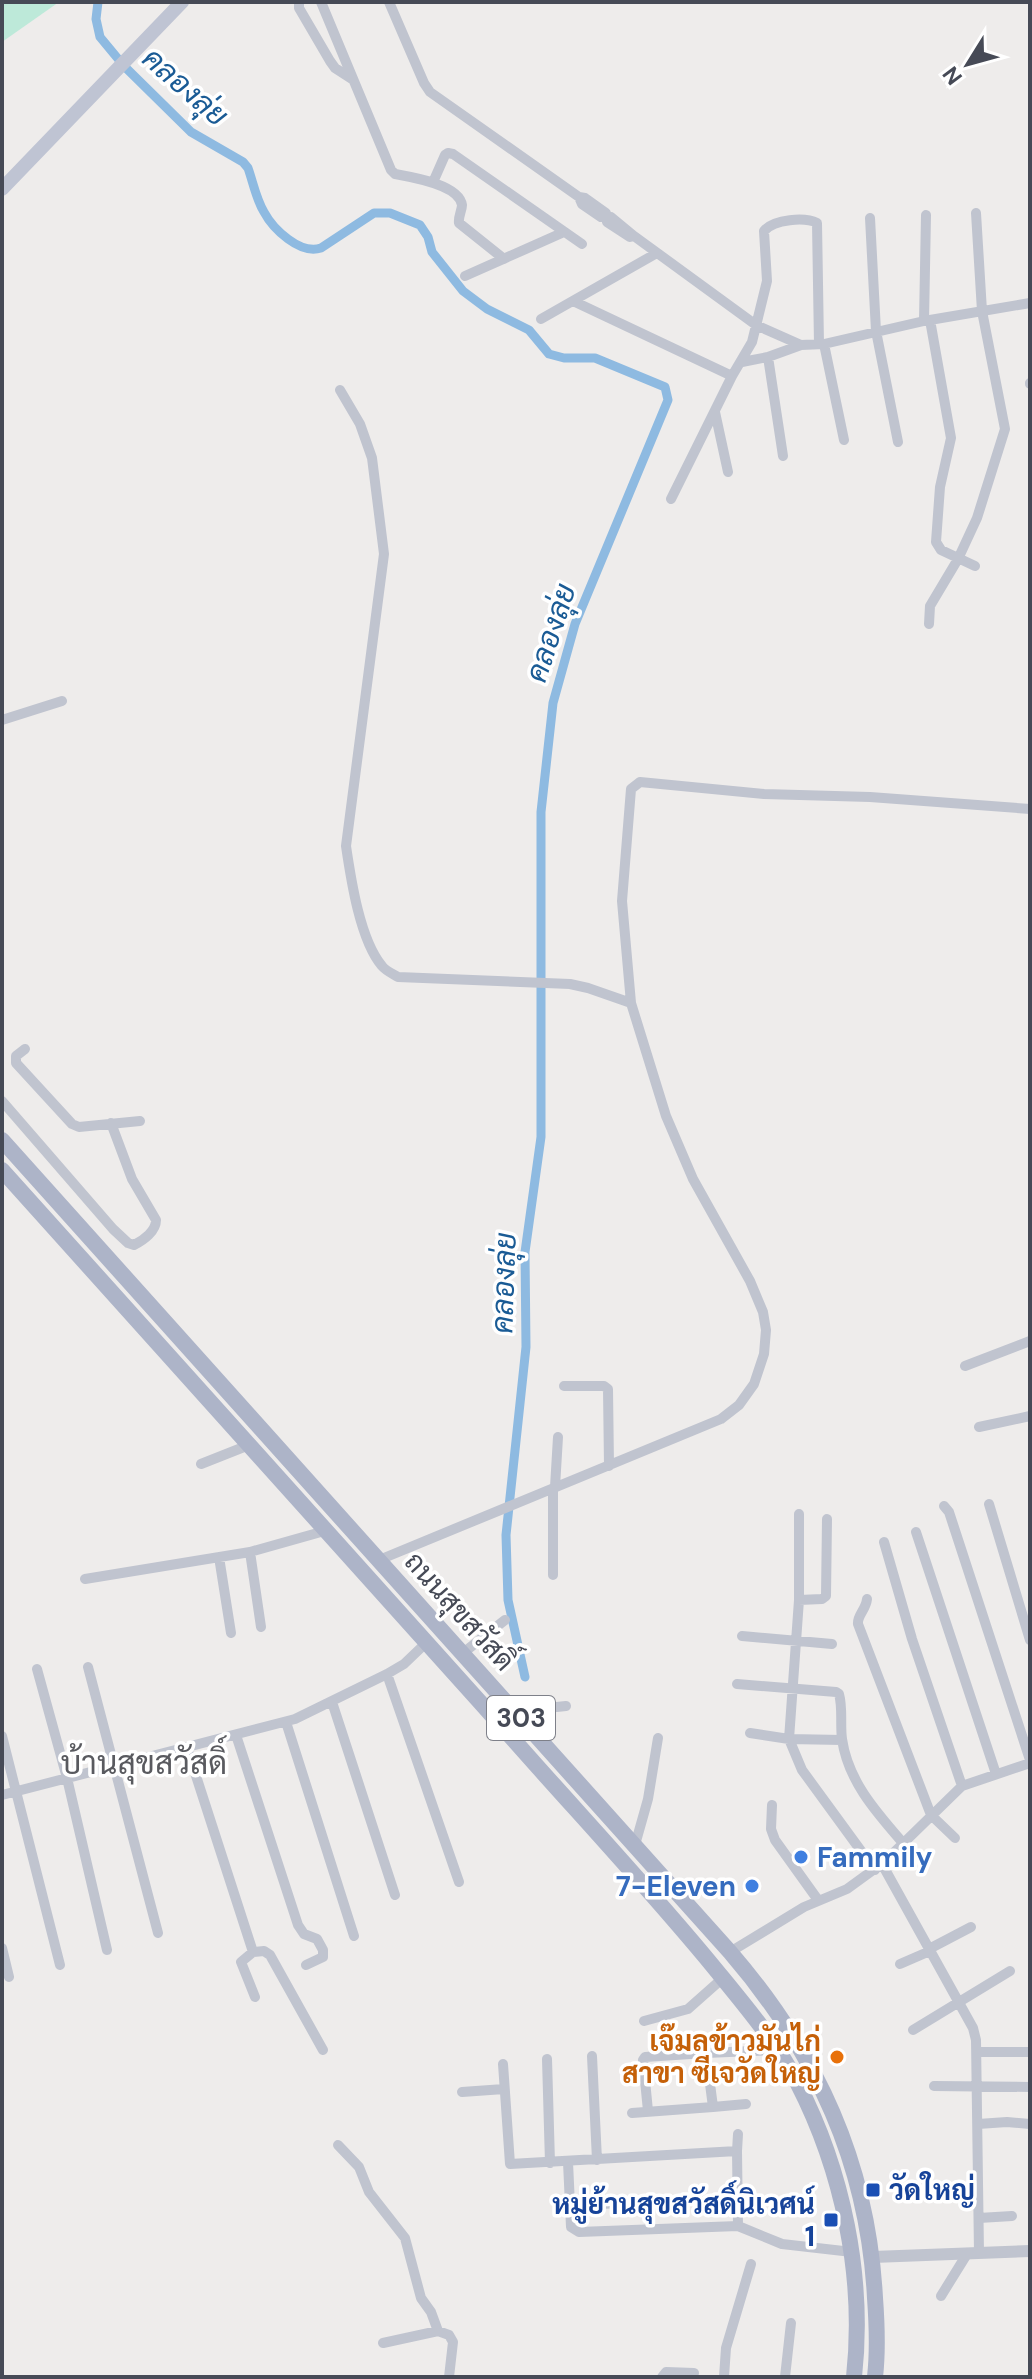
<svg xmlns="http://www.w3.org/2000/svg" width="1032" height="2379" font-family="'DM Sans',Sarabun,sans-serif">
  <rect width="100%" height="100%" fill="#eeeceb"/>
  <path fill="#bde9d9" d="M2,2H59L2,42Z"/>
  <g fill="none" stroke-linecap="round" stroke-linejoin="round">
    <path stroke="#8ebae1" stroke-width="9" d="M98,2L96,19L100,37L124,66L191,132L243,162L248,168C253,182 256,199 264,212C273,229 300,255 321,248L374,213H390L420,225L428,237L432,252L463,291L487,309L529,330L549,354L564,358H595L665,387L668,400L575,624L553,703L541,812V1137L525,1252L526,1347L506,1535L508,1600L525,1677"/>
    <path stroke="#c0c4cf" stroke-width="10" d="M299,2V8L330,61L335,68L352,79
      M321,2L391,170L395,174C411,177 459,184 462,205C462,210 458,217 459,223L504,259
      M389,2L424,83L430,92L579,197
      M434,180L445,155L448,153L453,154L582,244
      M601,217L582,204L579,197L585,198L606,213
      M870,218L876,331L898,442
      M607,222L630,237L634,236L611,217
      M634,236L756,325L801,345L824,344L924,321L1030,303
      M465,276L564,232
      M573,301L732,376
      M541,319L657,253
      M930,320L951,438L940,487L936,542L941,550L975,566
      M924,321L926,215
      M824,344L844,440
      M768,357L783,456
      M742,362L768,357L801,345
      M1030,384V383
      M340,390L360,424L372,458L384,554L346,846C351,880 360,940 382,966C386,971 393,974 398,977L570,984L588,988L631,1003
      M715,412L728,472
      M671,499L732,376L752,342L767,281L764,231C774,219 805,217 817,223L819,344
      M929,624L930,606L958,559L977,518L1005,429L982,311L976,213
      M2,720L62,701
      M25,1049L16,1056V1063L72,1124L79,1127L140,1121
      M2,1101L113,1229L128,1243L134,1245C144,1240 156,1231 156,1220L132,1179L111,1123
      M965,1366L1030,1341
      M564,1386H604L608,1389L609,1466
      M979,1427L1030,1416
      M201,1464L249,1445
      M555,1487L558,1437
      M553,1488V1575
      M989,1504L1030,1640
      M944,1506L949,1512L1030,1760
      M799,1514V1600L789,1739L802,1770L875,1870
      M916,1532L996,1774
      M884,1542L912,1639L962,1786
      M250,1552L261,1627
      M219,1557L231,1633
      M379,1560L721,1419L739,1405L754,1384L764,1354L766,1330L763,1312L750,1281L693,1179L666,1116L631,1003L622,901L631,789L640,782L764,794L870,797L1030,809
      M85,1579L250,1552L328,1530
      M867,1599C866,1610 857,1615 858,1624L931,1815L955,1838
      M799,1600L822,1599L826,1596L827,1519
      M742,1636L832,1644
      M463,1653L505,1620
      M88,1667L158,1933
      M37,1669L67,1778L107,1950
      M387,1674L459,1882
      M737,1684L836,1692L839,1694C843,1708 840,1724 842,1739C848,1781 876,1812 903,1843
      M332,1702L395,1895
      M286,1722L354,1936
      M527,1725L547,1708L566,1706
      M750,1733L789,1739L842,1740
      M236,1735L298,1925L304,1934L317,1939L323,1950V1957L306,1965
      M2,1736L60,1965
      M187,1748L253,1952L264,1951L270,1955L323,2050
      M2,1795L295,1719L387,1674L404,1664L427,1642
      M772,1805L771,1829L775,1840L818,1900
      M635,1845L648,1799L658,1738
      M2,1948L9,1977
      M929,1949L971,1927
      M253,1952L241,1962L255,1997
      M730,1952L804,1907L847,1889L880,1865
      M900,1964L930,1951
      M644,2021L688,2009L723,1978
      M913,2030L1010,1971
      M977,2052H1030
      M592,2056L597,2160
      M547,2059L550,2163
      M503,2064L510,2164L737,2151L738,2226
      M934,2086L1030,2087
      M462,2092L504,2089
      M713,2107L746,2104
      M648,2111L643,2060L645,2057L706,2053
      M632,2113L713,2107L706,2053L778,2050
      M978,2124L1007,2122L1030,2124
      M338,2145L359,2167L369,2192L405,2238L421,2298L431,2312L438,2331
      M737,2151L738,2134
      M568,2162L571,2227L579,2232L738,2226L782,2244L852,2252
      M569,2205L738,2199
      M979,2218L1012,2216
      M979,2253L976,2040L973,2028L882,1864L962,1786L1030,1763
      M941,2296L967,2254
      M383,2343L438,2331L449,2335L453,2342L449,2377
      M662,2377L666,2372L694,2373
      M724,2377L726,2348L751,2264
      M785,2377L791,2323"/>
    <path stroke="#c0c4cf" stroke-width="12" d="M873,2257L1030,2251"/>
    <path stroke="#bfc4d3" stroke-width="14" d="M2,189L182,2"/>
    <path stroke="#adb4c8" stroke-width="16" d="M2,1140L730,1952C817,2053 868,2164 875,2298C877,2325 878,2351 875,2377
      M2,1170C181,1368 359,1566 536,1765C595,1831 656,1897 712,1965C743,2003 774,2039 797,2082C843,2171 865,2277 854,2377"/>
  </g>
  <g fill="#3f7fe0" stroke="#fff" stroke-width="3">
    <circle cx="801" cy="1857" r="8"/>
    <circle cx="752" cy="1886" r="8"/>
  </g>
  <circle fill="#e8710a" stroke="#fff" stroke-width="3" cx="837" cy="2057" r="8"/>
  <g fill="#1a4fb4" stroke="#fff" stroke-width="3">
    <rect x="865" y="2182" width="16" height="16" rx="4"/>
    <rect x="823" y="2212" width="16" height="16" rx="4"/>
  </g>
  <g text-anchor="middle" stroke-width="7" stroke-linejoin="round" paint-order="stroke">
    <rect fill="#fff" stroke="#7e8089" stroke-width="2" x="487" y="1696" width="68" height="44" rx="6"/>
    <g font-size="26" font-weight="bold" fill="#464a56">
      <text x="521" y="1727">303</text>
    </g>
    <g font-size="28" fill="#464a56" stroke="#fff">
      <text transform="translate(460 1611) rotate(48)" y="10">ถนนสุขสวัสดิ์</text>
    </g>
    <g font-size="28" font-weight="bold" fill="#366cbe" stroke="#fff" text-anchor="start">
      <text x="817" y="1867">Fammily</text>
      <text x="736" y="1896" text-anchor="end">7-Eleven</text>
    </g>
    <g font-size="28" font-weight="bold" fill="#c56008" stroke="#fff" text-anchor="end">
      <text x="821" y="2051">เจ๊มลข้าวมันไก่<tspan x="821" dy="32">สาขา ซีเจวัดใหญ่</tspan></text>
    </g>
    <g font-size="28" font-weight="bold" fill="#164399" stroke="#fff" text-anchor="start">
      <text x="889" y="2200">วัดใหญ่</text>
      <text x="815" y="2214" text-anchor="end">หมู่ย้านสุขสวัสดิ์นิเวศน์<tspan x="815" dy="32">1</tspan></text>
    </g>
    <g font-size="30" font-style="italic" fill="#1a5b95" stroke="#fff">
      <text transform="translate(185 87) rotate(41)" y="10">คลองลุ่ย</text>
      <text transform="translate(551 633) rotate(-72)" y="10">คลองลุ่ย</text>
      <text transform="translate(504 1283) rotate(-88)" y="10">คลองลุ่ย</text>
    </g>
    <g font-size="32" fill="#595a5f" stroke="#fff">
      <text x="144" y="1774">บ้านสุขสวัสดิ์</text>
    </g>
  </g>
  <rect width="1032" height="2379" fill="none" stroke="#464a56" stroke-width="8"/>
  <g transform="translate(968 64) rotate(233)" stroke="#ffffff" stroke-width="6" paint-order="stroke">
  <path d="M0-6L14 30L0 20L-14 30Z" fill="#464a56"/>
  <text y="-12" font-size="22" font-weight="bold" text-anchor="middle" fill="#464a56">N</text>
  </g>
</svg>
